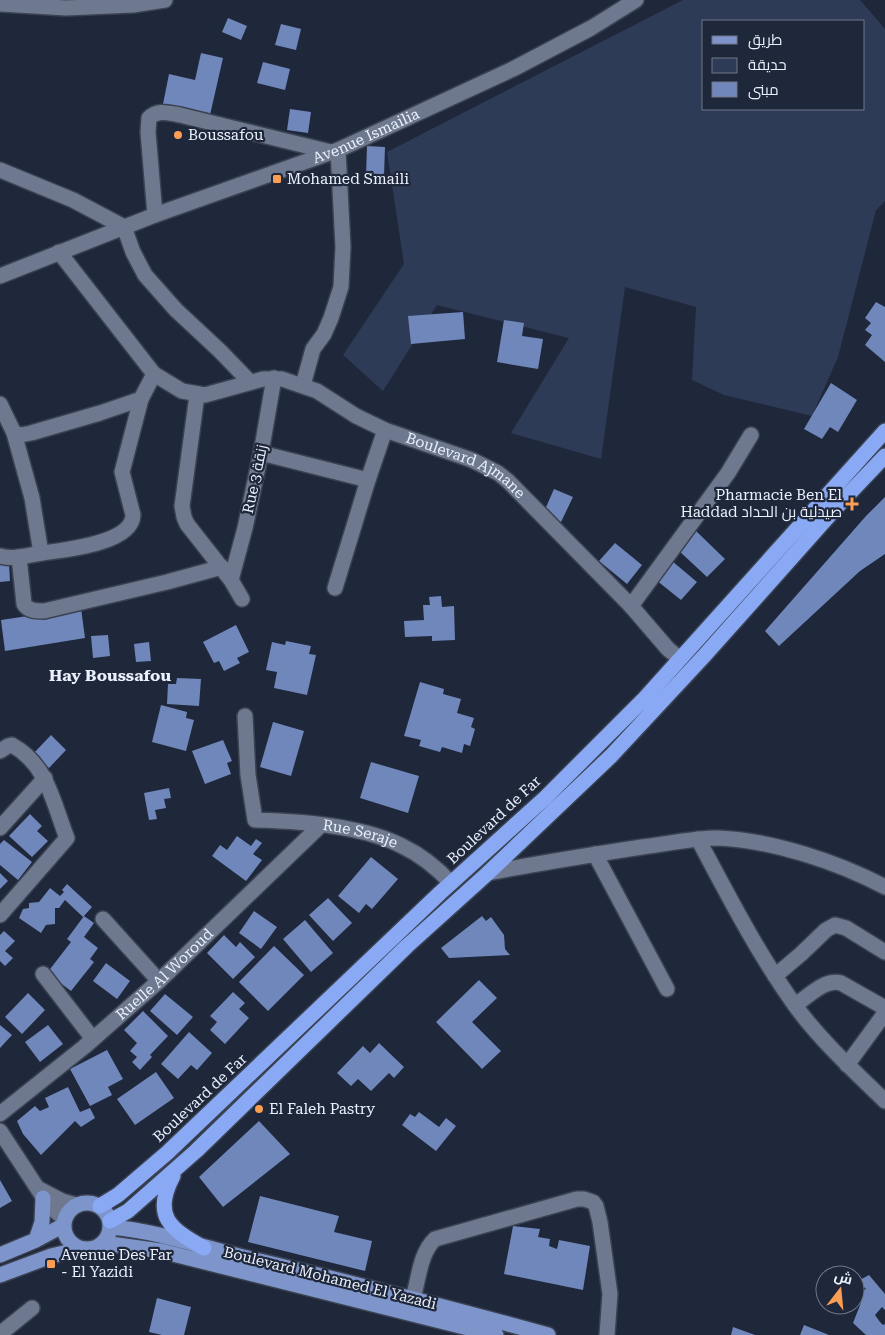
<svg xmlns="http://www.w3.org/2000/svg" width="885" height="1335" font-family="'Roboto Serif',Cairo,serif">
  <rect width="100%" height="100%" fill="#1f273a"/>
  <path fill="#2e3b57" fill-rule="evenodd" d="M683,0H860L885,29V201L876,210L838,357L812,416L724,395L692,380L696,307L625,287L601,459L511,433L569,338L437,305L383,391L343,355L404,264L387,152ZM704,21H864V109H704Z"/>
  <path fill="#7087bb" d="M228,18L247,26L241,40L222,32Z
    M281,24L301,29L296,50L275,45Z
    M201,53L223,58L210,115L163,104L169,74L195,80Z
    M263,62L290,69L285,90L257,83Z
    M290,109L311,112L308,133L287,130Z
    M367,146L385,147L384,176H366Z
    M876,302L885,307V362L865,345L872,335L865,330L871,323L865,318Z
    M463,312L465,339L411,344L408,316Z
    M504,320L524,323L522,336L543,339L538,369L497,362Z
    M831,383L857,400L838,432L830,427L822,439L804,429Z
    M554,489L573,497L561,522L543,514Z
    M885,497V554L860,571L779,646L765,631L866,516Z
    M695,530L725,559L707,577L677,549Z
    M615,543L642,565L627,584L599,561Z
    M672,561L697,582L681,600L656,580Z
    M9,564L10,581L0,582V565Z
    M441,596L442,607L454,606L455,640L432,641V636L405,637L404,621L424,620L423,605H430L429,597Z
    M81,608L85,638L5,651L1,620Z
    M236,625L249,652L237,658L240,663L224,671L219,661L214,663L203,642Z
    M108,635L110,656L93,658L91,636Z
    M286,641L311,646L309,654L316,655L307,695L274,688L277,672L266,670L272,642L285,645Z
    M149,642L151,661L136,662L134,644Z
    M177,678L201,679L199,706L167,704L168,684H176Z
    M420,682L444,689L443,694L461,699L457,713L474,718L471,727L475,729L470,746L464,744L462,753L442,747L440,752L419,746L421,740L404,736Z
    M161,705L187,712L186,718L194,720L186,751L152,742Z
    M273,722L304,731L291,776L260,767Z
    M51,735L66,750L49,768L33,754Z
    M223,740L232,761L227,763L231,774L205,784L192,751Z
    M371,762L419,776L408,813L360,798Z
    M169,788L171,798L164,799L166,808L155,810L157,819L149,820L144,793Z
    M30,814L42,826L37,831L48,841L32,857L9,836Z
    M237,836L251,846L256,839L262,843L253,854L262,860L246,881L212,856L220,845L227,850Z
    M4,840L32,862L18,880L0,865V844Z
    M371,857L398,879L372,909L366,904L359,913L338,896Z
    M0,873L8,881L0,889Z
    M67,884L92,907L83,917L65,900L59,908H55V924L46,925L41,933L19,918L23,909L29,908V903L39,902L50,888L60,896L64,892L62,890Z
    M328,898L352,923L333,941L309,915Z
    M254,911L277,927L261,949L239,933Z
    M84,916L94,923L84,937L98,948L90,959L94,962L71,991L47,973L71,942L67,939Z
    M482,916L486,921L491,917L504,935L505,949L510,955L449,958L441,948Z
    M305,920L333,953L311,972L283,939Z
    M4,931L15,941L5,951L13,958L5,966L0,961V935Z
    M224,935L236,947L240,942L255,957L233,979L207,953Z
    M274,946L304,975L268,1011L239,982Z
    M106,963L130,981L117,999L93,981Z
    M479,980L497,998L472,1022L501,1051L482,1069L436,1022Z
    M233,992L245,1003L239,1009L249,1018L225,1044L210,1030L217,1022L210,1016Z
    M28,993L45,1010L22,1034L5,1017Z
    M165,994L193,1017L177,1035L150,1011Z
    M143,1011L168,1036L150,1055L152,1057L140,1070L132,1062L137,1057L130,1051L137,1043L124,1030Z
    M0,1025L12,1035L0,1048Z
    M48,1025L63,1044L40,1062L25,1042Z
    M189,1032L212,1053L197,1070L191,1065L178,1079L161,1064Z
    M379,1043L404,1067L394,1078L389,1073L371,1091L358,1079L351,1086L337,1073L363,1046L370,1053Z
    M107,1050L123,1079L108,1087L112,1095L90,1106L70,1069Z
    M156,1072L174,1098L135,1125L117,1099Z
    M68,1087L80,1112L90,1108L95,1118L81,1127L75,1121L41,1155L23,1134L17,1121L35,1106L40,1111L49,1107L45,1098Z
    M419,1112L439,1127L446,1118L456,1126L436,1151L402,1125L410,1114L415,1117Z
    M259,1121L290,1154L223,1207L199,1177Z
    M0,1180L12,1201L0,1208Z
    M260,1196L339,1216L334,1232L372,1241L365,1271L248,1242Z
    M513,1226L540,1229L538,1237L550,1239L549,1246L557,1249L559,1240L590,1246L583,1290L504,1274Z
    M869,1275L885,1294V1310L882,1307L875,1315L880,1322L883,1325L885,1324V1335H866L853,1323L862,1300L855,1295L866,1289L858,1281Z
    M157,1298L191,1307L184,1335H162L149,1332Z
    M804,1325L829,1335H800Z
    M733,1327L755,1335H731Z"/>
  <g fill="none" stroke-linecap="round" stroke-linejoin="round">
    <defs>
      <g id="minor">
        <path d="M0,4L66,8L133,5L165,0"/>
        <path d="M0,170L73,200L124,227L133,252L145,275L176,310L220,351L250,382"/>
        <path d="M155,215L148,132L149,118C158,109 168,113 180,115L331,152"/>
        <path id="s1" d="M59,252L154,374L182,391L205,395L263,379H282L317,391L356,416L385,430L472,460L498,473L508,481L631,606L668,649L679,658"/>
        <path id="s2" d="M0,276L155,215L338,150L513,69L591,28L636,0"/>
        <path d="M303,385L313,349L324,334L331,318L341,287L343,247L338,150"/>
        <path d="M197,395L182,506L184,517L187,524L231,580L242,599"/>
        <path d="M0,404L14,433L21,435L31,433L100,413L141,399L154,374"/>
        <path d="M14,433L32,498L41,553"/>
        <path d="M261,453L368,480"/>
        <path d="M0,556C14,560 28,555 42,553C63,550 132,544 133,515L122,472L141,399"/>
        <path d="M19,557L24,604C28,611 36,611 44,611L167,582L222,567"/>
        <path d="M231,580L245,528L261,453L274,378"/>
        <path d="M335,588L368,480L385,430"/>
        <path d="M631,606L728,473L751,435"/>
        <path id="s3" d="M245,716L248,775L255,820C299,821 363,826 402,846C421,855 437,868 451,883"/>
        <path d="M0,751L8,746L12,745C48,765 53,803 67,838L0,915"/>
        <path d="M0,828L45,778"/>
        <path d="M698,839C728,895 757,952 794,1004C819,1039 854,1071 885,1101"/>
        <path d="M595,854L667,989"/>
        <path d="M488,873C539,863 590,855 642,847C667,844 693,838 718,838C771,840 838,862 885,887"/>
        <path d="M103,919L159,981"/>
        <path d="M43,974L93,1039"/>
        <path d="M775,976L801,954L826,930L835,925L846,928L885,952"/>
        <path d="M795,1005C808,997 825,978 841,983L885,1008"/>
        <path d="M847,1065L885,1013"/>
        <path id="s4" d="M0,1114L84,1047L159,981L321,825"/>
        <path d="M0,1131L49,1206L65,1219"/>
        <path d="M39,1189L62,1201L76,1205"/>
        <path d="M413,1298C419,1278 420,1253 435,1239L577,1199H584L593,1202L596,1206L600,1222L610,1294L607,1335"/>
        <path d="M0,1334L32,1308"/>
      </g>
      <path id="major" d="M64 1226a23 23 0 1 1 46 0a23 23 0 1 1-46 0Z
        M111,1227C156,1231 199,1246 243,1257C345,1281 447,1307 548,1335
        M36,1240L42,1222L43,1198
        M103,1243L161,1251L496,1335
        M0,1255L36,1240L64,1225
        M0,1275L51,1256L80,1249"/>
      <path id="highway" d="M173,1176C152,1216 170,1229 204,1248
        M100,1206L118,1195L167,1153L440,893L545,798L645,698L885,431
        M110,1221L128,1211L196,1151L407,946L488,873L611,756L704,656L842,501L885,456"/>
    </defs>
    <use href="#minor" stroke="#3a4151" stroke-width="18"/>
    <use href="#major" stroke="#3a4151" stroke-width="18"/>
    <use href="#highway" stroke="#3a4151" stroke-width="18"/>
    <use href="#minor" stroke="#6e788f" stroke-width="15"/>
    <use href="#major" stroke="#7e95cc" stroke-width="15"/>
    <use href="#highway" stroke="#89a9f4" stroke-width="15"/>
  </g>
  <g fill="#fc9d54" stroke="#1f273a" stroke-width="2">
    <circle cx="178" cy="135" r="5"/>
    <rect x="272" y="174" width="10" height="10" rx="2.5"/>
    <path d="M849.5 496.5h5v5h5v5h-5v5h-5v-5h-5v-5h5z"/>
    <circle cx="259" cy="1109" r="5"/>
    <rect x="46" y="1259" width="10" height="10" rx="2.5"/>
  </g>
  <g text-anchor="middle" stroke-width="4.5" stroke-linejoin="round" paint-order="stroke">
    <g font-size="15" fill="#eaf0fd" stroke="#1f273a" text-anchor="start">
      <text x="188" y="140">Boussafou</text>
      <text x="287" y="184">Mohamed Smaili</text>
      <text x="842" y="500" text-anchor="end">Pharmacie Ben El<tspan x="842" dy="17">Haddad صيدلية بن الحداد</tspan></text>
      <text x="269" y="1114">El Faleh Pastry</text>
      <text x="61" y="1260">Avenue Des Far<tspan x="61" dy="17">- El Yazidi</tspan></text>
    </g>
    <g font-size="15" fill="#eaf0fd" stroke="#1f273a">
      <text dy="5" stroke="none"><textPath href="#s2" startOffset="392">Avenue Ismailia</textPath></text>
      <text dy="5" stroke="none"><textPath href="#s1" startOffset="494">Boulevard Ajmane</textPath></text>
      <text transform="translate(255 479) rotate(-78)" y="5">Rue 3 زنقة</text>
      <text transform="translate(494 820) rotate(-43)" y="5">Boulevard de Far</text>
      <text dy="5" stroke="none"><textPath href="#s3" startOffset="211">Rue Seraje</textPath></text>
      <text dy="5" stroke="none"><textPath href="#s4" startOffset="216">Ruelle Al Woroud</textPath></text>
      <text transform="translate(200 1098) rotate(-43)" y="5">Boulevard de Far</text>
      <text transform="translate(330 1278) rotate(14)" y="5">Boulevard Mohamed El Yazadi</text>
    </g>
    <g font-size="16" font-weight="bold" fill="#eaf0fd" stroke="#1f273a">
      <text x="110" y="681">Hay Boussafou</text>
    </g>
  </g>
  <rect x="702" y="20" width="162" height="90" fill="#1f273a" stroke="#707788"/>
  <rect x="712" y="36" width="25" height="8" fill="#7e95cc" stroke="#707788"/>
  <text x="748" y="45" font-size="15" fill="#eaf0fd">طريق</text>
  <rect x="712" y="58" width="25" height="15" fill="#2e3b57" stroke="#707788"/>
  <text x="748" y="70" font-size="15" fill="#eaf0fd">حديقة</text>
  <rect x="712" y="82" width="25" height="15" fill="#7087bb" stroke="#707788"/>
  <text x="748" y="95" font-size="15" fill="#eaf0fd">مبنى</text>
  <g transform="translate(840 1290) rotate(16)"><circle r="24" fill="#1f273a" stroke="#707788"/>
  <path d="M0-4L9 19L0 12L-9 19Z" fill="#fc9d54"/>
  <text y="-8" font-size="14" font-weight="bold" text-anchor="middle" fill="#eaf0fd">ش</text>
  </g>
</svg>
